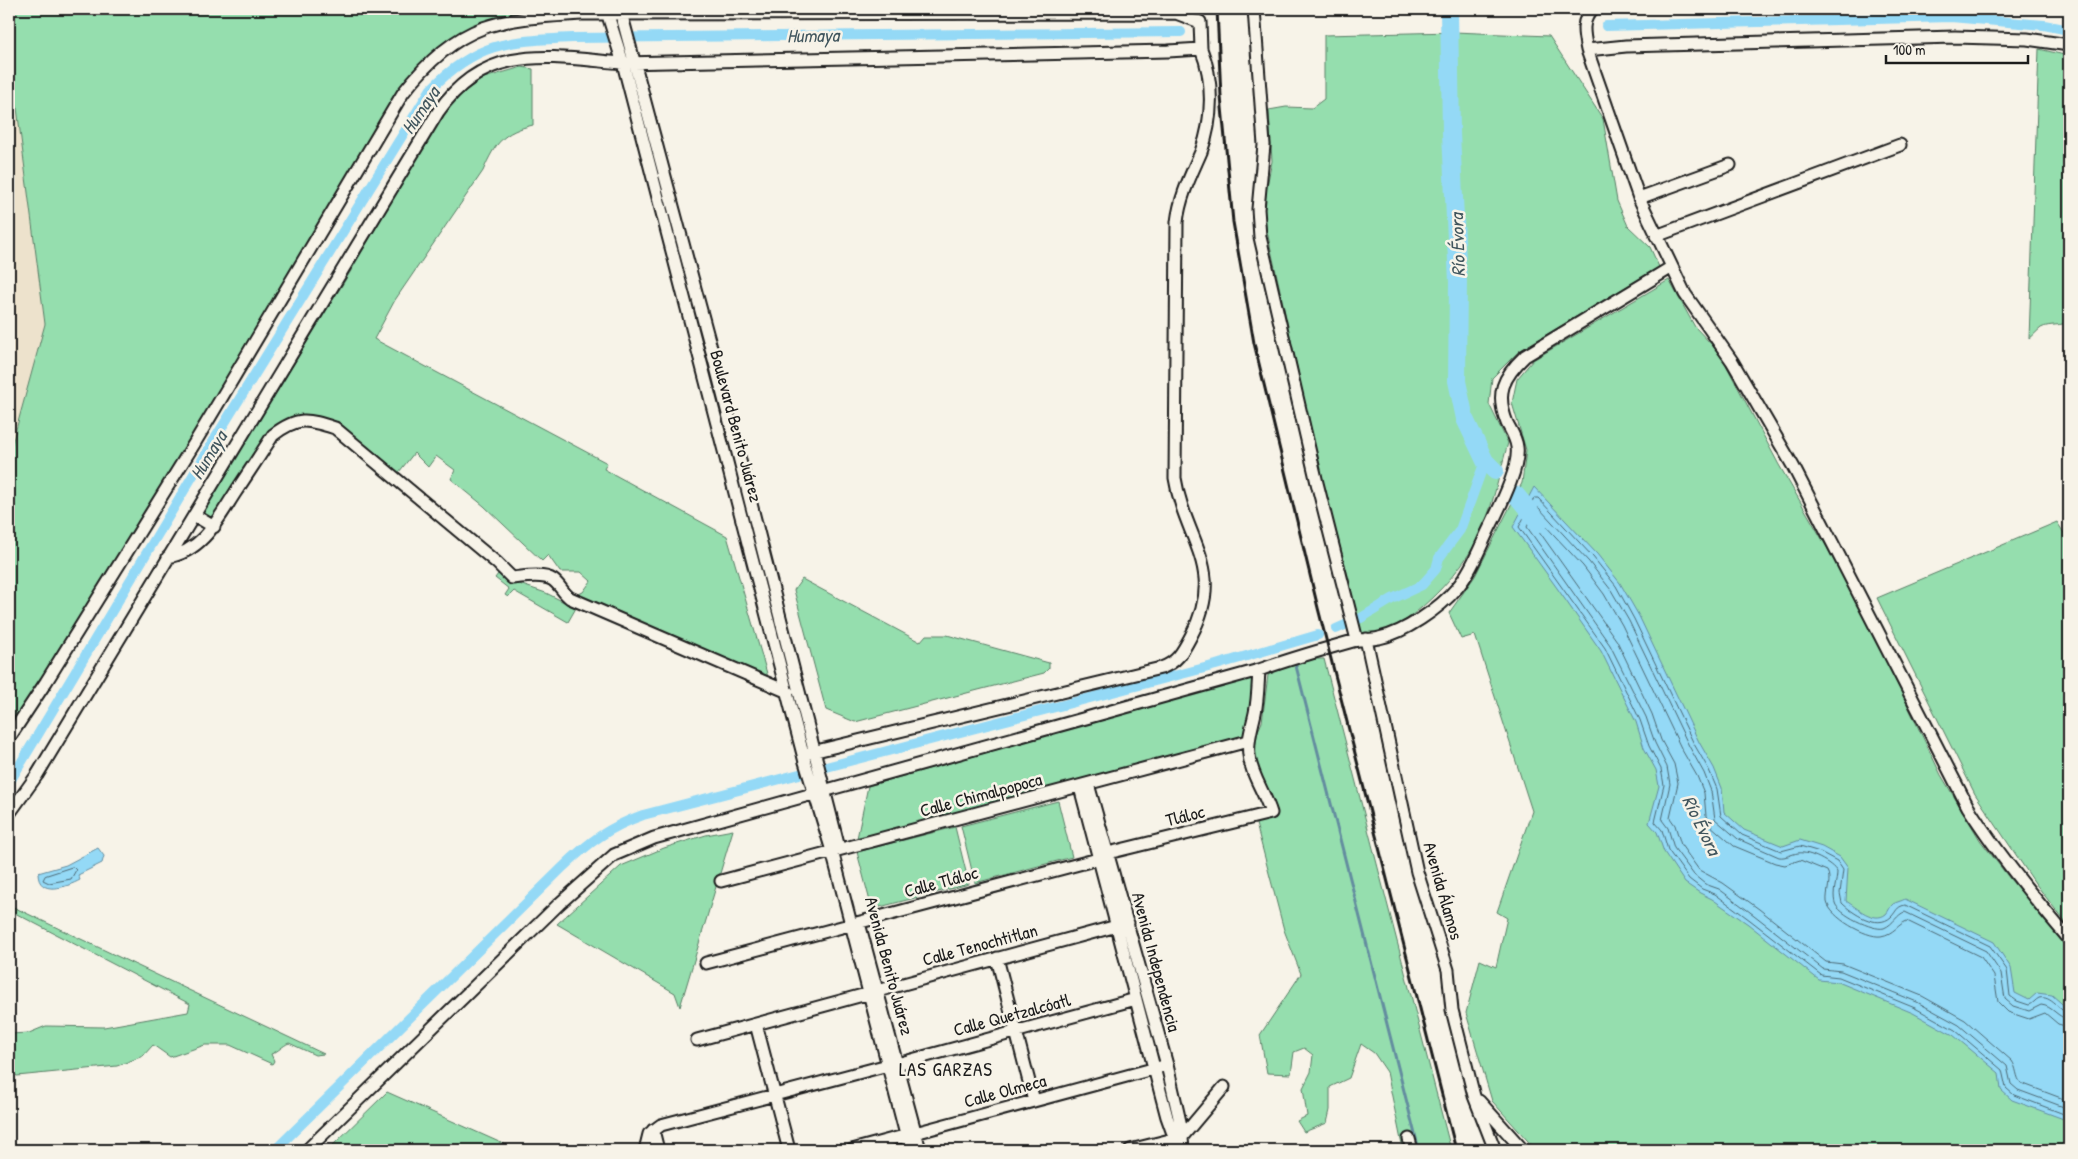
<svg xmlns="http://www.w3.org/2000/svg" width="2078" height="1159" font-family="'Patrick Hand',sans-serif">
  <rect width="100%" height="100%" fill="#f7f3e8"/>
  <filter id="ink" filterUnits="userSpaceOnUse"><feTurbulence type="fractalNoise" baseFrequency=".02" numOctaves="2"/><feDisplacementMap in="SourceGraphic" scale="10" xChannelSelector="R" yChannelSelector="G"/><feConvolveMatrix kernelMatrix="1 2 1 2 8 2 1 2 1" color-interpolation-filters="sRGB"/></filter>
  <g filter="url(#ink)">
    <path fill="#ede2cc" d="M9,46L45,324L9,455Z"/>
    <path fill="#95deae" stroke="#587d65" d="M9,9H606L483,27L417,73L134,537L9,746V455L45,324L9,46Z
      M1454,32L1549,36L1603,119L1617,201L1628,226L1650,247L1659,267L1519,351L1492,378L1489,404L1508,443C1500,471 1494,501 1483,528C1469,562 1432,603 1401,623C1389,630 1376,634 1362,635L1354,612L1350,583L1323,485L1264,218L1266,191L1272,161L1269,110L1286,107L1312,108L1324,99V35Z
      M2039,49L2069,56V321C2062,327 2050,323 2041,328C2037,331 2033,336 2029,339Z
      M522,67L533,69V125C503,132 495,143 483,171L395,300L374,339L607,463L604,469L727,536L768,677L764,681L572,597L583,592L591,581L581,572H560L548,555L542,561L484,506L451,479L455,470L436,456L428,467L414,453L392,481L337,432L292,421L214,520L202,513L352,269L441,115L462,93L484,78Z
      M1669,280L1695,327L1713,346L1725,363L1779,465L1854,594L1941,775L1980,840L2010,879L2069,948V1150H1536L1492,1101L1466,1013L1480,960L1496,967L1507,918L1497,912L1532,811L1475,635L1461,639L1449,613L1475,576L1522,483L1526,450L1512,403L1517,379L1533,360Z
      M2057,522L2069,541V927L2035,883L1975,794L1877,598Z
      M498,574L507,580L546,593L576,608L568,622L514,591L508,597L505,595L509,589L495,578Z
      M802,579L920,642L926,635H947L1049,663V668L1044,673L855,722L826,710L794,590Z
      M1302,659H1324L1451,1150H1403L1387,1072L1374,1053L1361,1044L1349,1078L1330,1087V1110L1327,1123L1304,1132L1297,1121L1307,1116L1303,1088L1311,1072L1313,1055L1304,1048L1294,1052L1291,1074L1267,1073L1260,1035L1301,974L1284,930L1255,820L1274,816L1260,777L1252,744L1262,722L1268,675Z
      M1257,676L1252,715L1243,738L856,843L868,786Z
      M1058,801L1072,857L975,883L961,826Z
      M955,827L969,884L872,909L857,852Z
      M733,830L680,1007L675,993L557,924L621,866L664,848L706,835Z
      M9,905L324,1054L315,1055L289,1043C282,1046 279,1051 271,1054L274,1061L272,1064L230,1045H205L170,1057L153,1045L143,1056L117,1066L17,1076L9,1071V1034L29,1033L46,1026L104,1027L188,1012L190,1004L9,910Z
      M387,1092L517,1150H328Z"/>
    <path fill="#94d9f6" stroke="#648d9f" d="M1534,487L1597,554L1620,583L1639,616L1699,742L1714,768L1722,788L1724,812L1744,830L1783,846L1800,840L1822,847L1840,857L1848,868L1846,901C1856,907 1874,924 1886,914C1889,911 1890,906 1893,904C1896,902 1902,901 1905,899L1994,942L2011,968L2015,993L2029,1000L2037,993L2052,995L2069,1010V1121L2012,1100L2001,1090L1999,1073L1953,1035L1913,1013L1838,982L1819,980L1748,924L1712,899L1700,893L1685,883L1664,852L1657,832L1649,823L1659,786L1656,770L1644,748L1636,722L1601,651L1557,588L1513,527Z
      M98,848L104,856L102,863L78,875L80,880C67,887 38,897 38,873L66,865Z"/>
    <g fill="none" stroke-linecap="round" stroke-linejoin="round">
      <path stroke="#4c6873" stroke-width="1" d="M73,867L76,870L71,879L49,883L43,880L45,876Z
        M2069,1013C2059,1012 2052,995 2039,998C2035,1000 2033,1004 2029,1005L2017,1001L2010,996L2007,970L1990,946L1905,905C1896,907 1897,911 1891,917C1877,930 1852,913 1842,903L1840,893L1843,870L1837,861L1820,852L1800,846L1781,851L1742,835L1721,816L1717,789L1709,770L1694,744L1634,619L1616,586L1593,557L1538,498H1534L1519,527L1605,648L1640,720L1649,746L1661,769L1664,785L1655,822L1662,830L1668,850L1689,879L1702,889L1715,894L1750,920L1821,975L1839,977L1915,1008L1955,1030L2002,1070L2006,1088L2014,1095L2069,1116
        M2069,1019C2057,1018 2053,1006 2041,1005L2029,1011L2013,1006L2005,999L2001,973L1986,951L1905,912C1897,914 1894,924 1884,928C1873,931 1838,914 1835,903C1832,892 1837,882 1837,872C1832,863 1809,851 1798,853C1791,854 1786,858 1779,857L1738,839L1715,819L1711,791L1704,773L1689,746L1629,621L1611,590L1589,562L1539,508H1536L1527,527L1610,645L1646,717L1655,743L1667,767L1670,784L1662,820L1668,828L1674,848L1694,875L1705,884L1719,889L1754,915L1823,969L1841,971L1917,1002L1959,1025L2007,1066L2011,1084L2018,1090L2069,1109
        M2069,1027L2058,1024L2045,1013L2029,1019L2008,1012L1998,1002L1994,976L1981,957L1907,921C1898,924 1894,934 1881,936C1866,938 1830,917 1827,902C1826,892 1832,879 1827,871L1800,860L1785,865L1775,863L1734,846L1710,825L1706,816L1704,793L1697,776L1682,750L1622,625L1604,594L1583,566L1541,521H1537L1536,527L1617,641L1652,714L1661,740L1674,764L1678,783L1670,818L1675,825L1681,845L1699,870L1723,883L1759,909L1826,962L1843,964L1922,996L1965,1020L2012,1061C2017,1068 2016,1078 2021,1083L2069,1101"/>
      <path stroke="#648d9f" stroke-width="3" d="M1295,662L1419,1150"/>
      <path stroke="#94d9f6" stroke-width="10" d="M1606,26L1951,17L2044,25L2069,30
        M1336,629L1361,618L1392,599L1422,585L1436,569L1439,558L1460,530L1485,461
        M9,783L216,437L431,89C478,41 509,41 573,38L1181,32
        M275,1150L563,867C588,843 609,827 643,815L1216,665L1318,635"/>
      <path stroke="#94d9f6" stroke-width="18" d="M1449,9L1451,133L1458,282L1457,381L1465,419L1485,461L1495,471
        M1516,495L1539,523"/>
      <defs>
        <path id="minor" d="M606,9L623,63L805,762L832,851L910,1150
          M620,9L714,359L838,844
          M1254,9L1264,145L1258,209L1260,237L1317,483L1357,640
          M1593,9C1580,20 1584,35 1587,50L1639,198L1685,294L1732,361L1793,466L1968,807C1998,854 2033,897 2069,939
          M1178,13L1201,9
          M1587,50L1626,46L1955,37L2027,39L2069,45
          M1639,198L1730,165
          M1656,236L1900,145
          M194,515L214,527
          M168,557C203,551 218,519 235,493C248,473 261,454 273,435C298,416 307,419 335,428L497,563L512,578C523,577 543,573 553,580C560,585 563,593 570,598L788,692
          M1366,639L1417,872L1448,970L1452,1010L1474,1096L1495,1150
          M9,738L46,682L194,444L403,93C424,66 450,40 483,28C513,17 550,16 582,14L1176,13L1200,22L1201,49L1168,51L623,63C550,57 486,42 438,112L37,775L9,814
          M808,753L1161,668C1178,662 1183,651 1191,636C1227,568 1185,542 1175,478L1177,222C1180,196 1191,175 1201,152C1213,120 1214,80 1201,49
          M1088,784L1167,1065L1181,1126L1183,1150
          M1080,787L1167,1117L1172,1131L1181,1148
          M1108,853L1271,813C1265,793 1251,775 1249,755C1247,741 1252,727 1255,713C1258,699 1258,685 1259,670
          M721,881L1248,741
          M860,927L920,1150
          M997,958L1034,1101
          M706,963L1098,859
          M756,1024L789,1150
          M697,1040L1128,923
          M897,1064L1136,999
          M1479,1101L1523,1150
          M653,1130L658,1150
          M1409,1139L1412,1150
          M307,1150L559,904L614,855L654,838L1259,670C1290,659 1321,650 1353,641C1362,639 1371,640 1379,638C1404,633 1440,608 1456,589C1472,571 1481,544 1492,523C1501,504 1520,467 1517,447C1516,438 1511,431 1507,423C1495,393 1503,377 1525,356L1672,267
          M645,1150L649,1134L661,1125L888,1065
          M852,1150L1160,1067
          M1130,1150L1182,1137L1224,1087"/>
      </defs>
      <use href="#minor" stroke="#1c1c1c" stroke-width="15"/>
      <use href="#minor" stroke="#f7f3e8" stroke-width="11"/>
      <path stroke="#1c1c1c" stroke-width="3" d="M1217,9L1221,97L1233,222L1254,343L1318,608L1456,1150"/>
    </g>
  </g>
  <g text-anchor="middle" stroke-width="5" stroke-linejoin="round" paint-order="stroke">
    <g font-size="18" fill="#1c1c1c" stroke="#f7f3e8">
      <text transform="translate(736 426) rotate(75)" y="6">Boulevard Benito Juárez</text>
      <text transform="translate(981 795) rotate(-15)" y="6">Calle Chimalpopoca</text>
      <text transform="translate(1185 816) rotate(-14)" y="6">Tláloc</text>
      <text transform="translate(941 882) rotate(-15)" y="6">Calle Tláloc</text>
      <text transform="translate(1443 891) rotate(74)" y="6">Avenida Álamos</text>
      <text transform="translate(980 945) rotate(-15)" y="6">Calle Tenochtitlan</text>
      <text transform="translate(1156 962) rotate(75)" y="6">Avenida Independencia</text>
      <text transform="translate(889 966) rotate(75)" y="6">Avenida Benito Juárez</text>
      <text transform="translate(1012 1015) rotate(-15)" y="6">Calle Quetzalcóatl</text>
      <text transform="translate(1005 1091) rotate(-15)" y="6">Calle Olmeca</text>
    </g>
    <g font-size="19" font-style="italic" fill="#40555d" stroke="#f7f3e8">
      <text transform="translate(813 35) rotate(-1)" y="7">Humaya</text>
      <text transform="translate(420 110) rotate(-56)" y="7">Humaya</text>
      <text transform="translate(1457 245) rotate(-92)" y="7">Río Évora</text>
      <text transform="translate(208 455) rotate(-59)" y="7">Humaya</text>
      <text transform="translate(1702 825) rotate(64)" y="7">Río Évora</text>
    </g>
    <g font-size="19" letter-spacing="1" fill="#1c1c1c" stroke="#f7f3e8">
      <text x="946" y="1076">LAS GARZAS</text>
    </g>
  </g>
  <rect width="2078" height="1159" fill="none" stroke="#f7f3e8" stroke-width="30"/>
  <rect x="15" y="15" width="2048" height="1129" fill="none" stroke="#1c1c1c" stroke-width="2" filter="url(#ink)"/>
  <path d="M1886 55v8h142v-8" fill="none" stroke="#1c1c1c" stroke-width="2.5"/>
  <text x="1893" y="55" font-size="15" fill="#1c1c1c" stroke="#f7f3e8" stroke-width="4" paint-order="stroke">100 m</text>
</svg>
